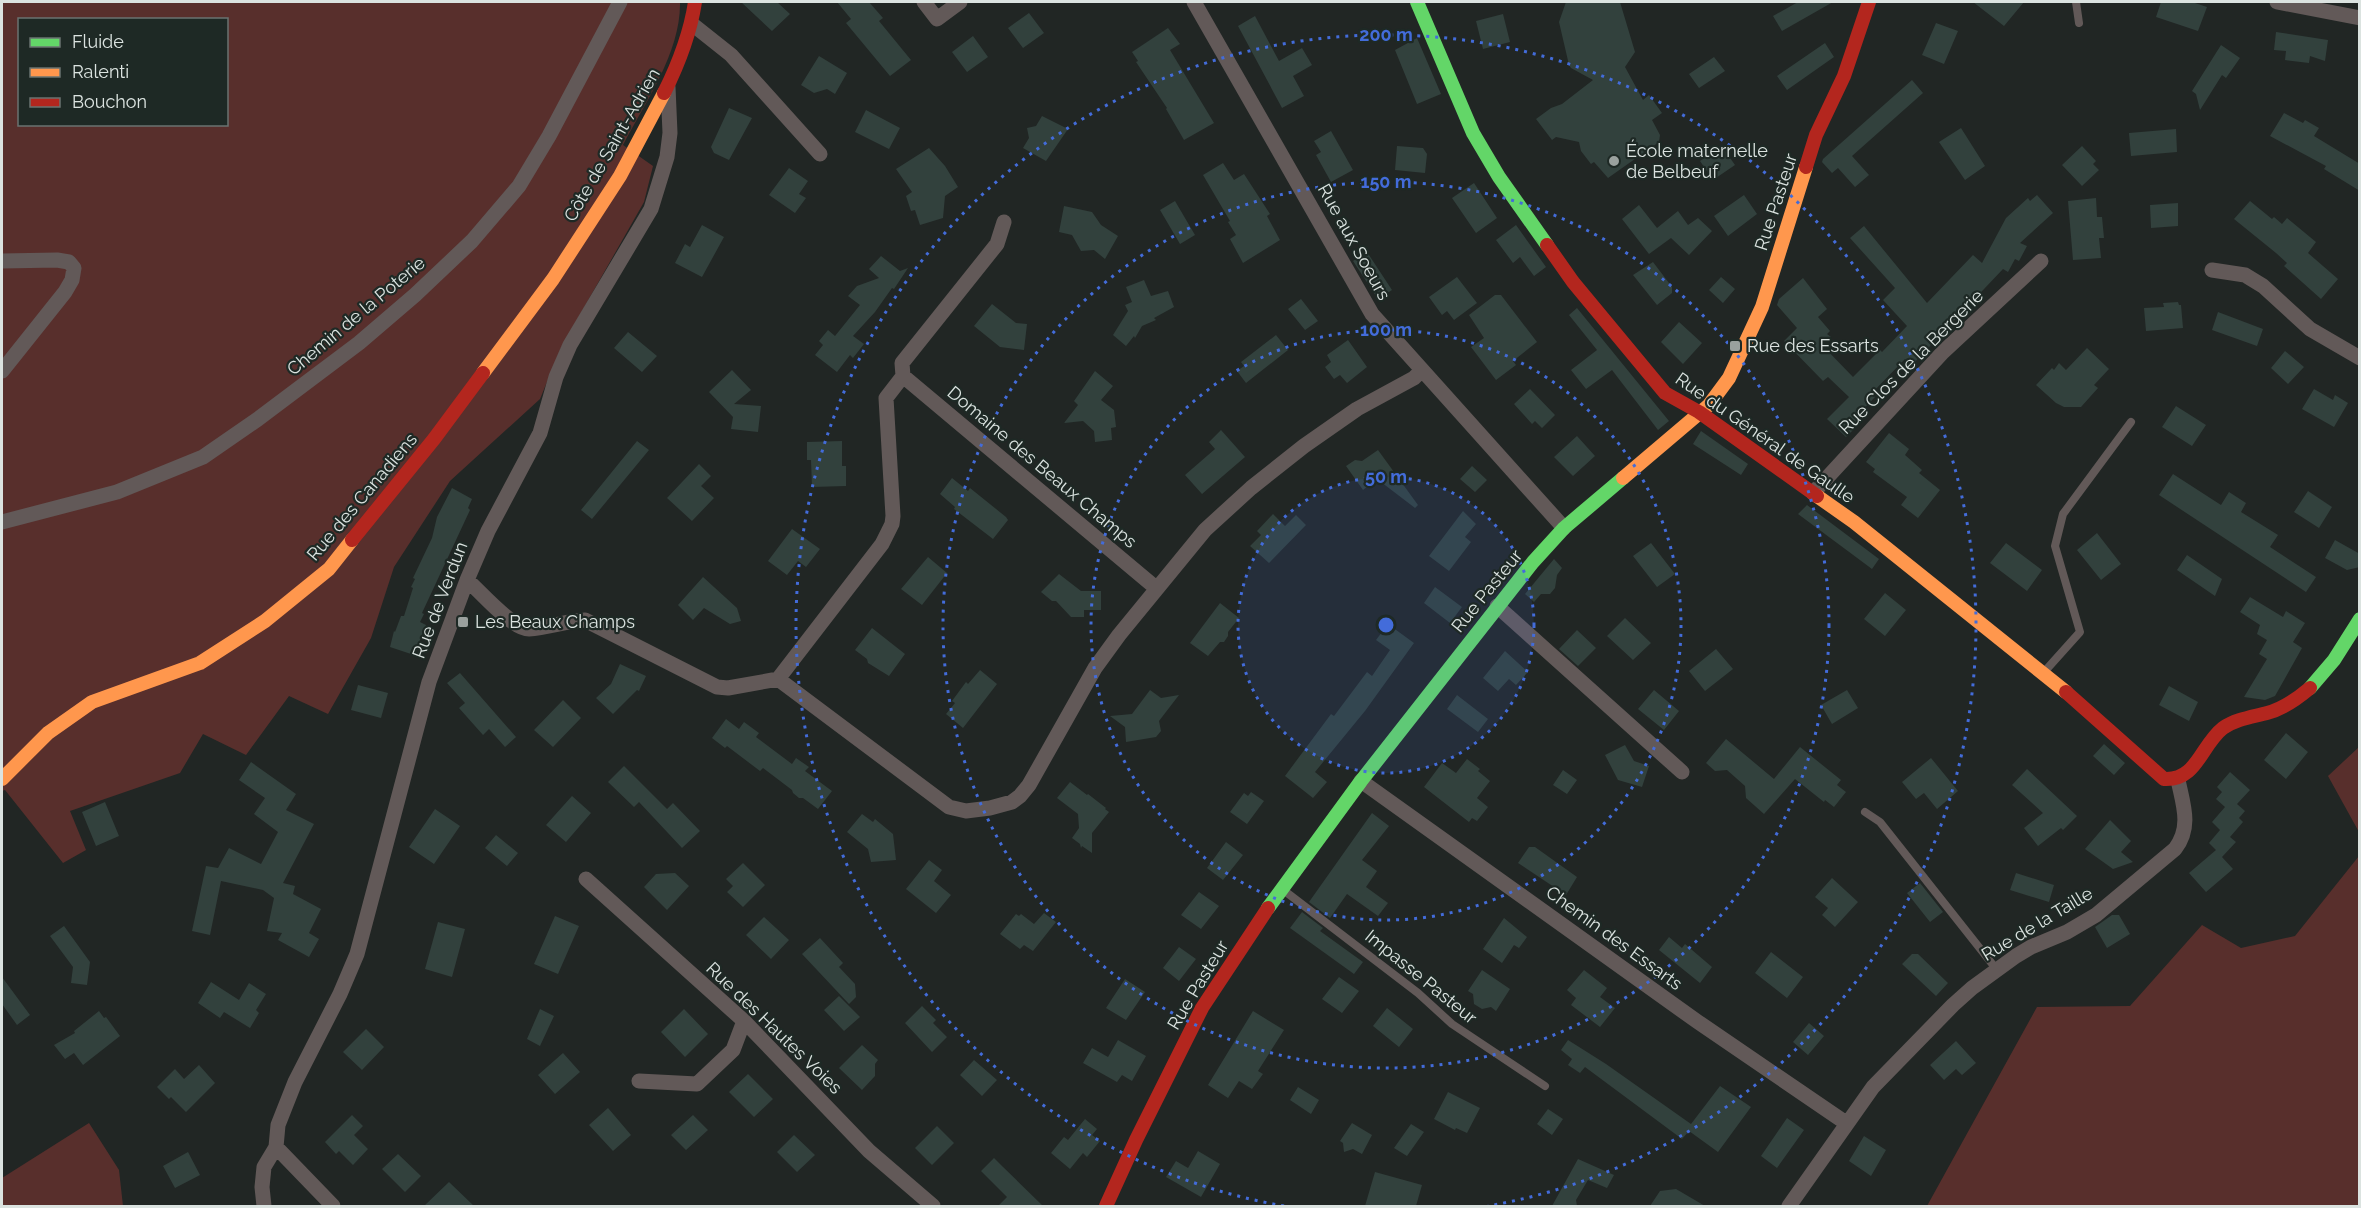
<svg xmlns="http://www.w3.org/2000/svg" width="2361" height="1208" font-family="Raleway,sans-serif">
  <rect width="100%" height="100%" fill="#212624"/>
  <path fill="#582f2c" fill-rule="evenodd" d="M2,2H680C681,52 646,101 623,145L653,166L644,202L561,348L540,399L450,481L394,567L371,638L328,714L289,696L246,755L203,734L180,773L70,811L86,850L63,863L5,790L2,791ZM20,20H226V124H20Z
    M2359,747V832L2328,776Z
    M2359,856V1206H1927L2037,1007L2130,1006L2202,925L2241,948L2295,936Z
    M89,1123L119,1170L123,1206H2V1178Z"/>
  <path fill="#32413d" d="M741,2H777L790,14L772,31Z
    M837,2H869L883,18L879,21L911,60L890,76L846,23L851,19Z
    M1566,2H1620L1635,52L1625,67L1643,100L1649,95L1662,113L1652,120L1660,135L1659,142L1608,178L1594,162L1591,164L1581,151L1579,142L1556,137L1552,140L1536,119L1551,108L1562,104L1593,80L1571,68L1569,65L1559,22Z
    M1798,2H1833L1782,31L1773,16Z
    M1973,2H2024L2004,26Z
    M2161,2H2192L2207,7L2198,31L2156,17Z
    M1029,13L1044,33L1023,48L1008,28Z
    M1503,14L1510,42L1483,49L1476,21Z
    M1255,16L1279,61L1302,48L1312,65L1293,76L1304,96L1282,108L1238,26Z
    M1936,23L1958,31L1944,64L1922,55Z
    M1168,28L1180,44L1170,50L1214,123L1184,140L1166,109L1167,108L1136,62L1138,61L1132,52Z
    M2276,32L2328,40L2325,61L2310,56L2309,63L2285,60L2286,51L2274,50Z
    M973,36L988,57L967,72L952,52Z
    M1417,38L1441,94L1417,104L1395,50Z
    M1825,43L1834,57L1787,90L1777,76Z
    M2221,45L2240,58L2226,78L2222,75L2200,110L2196,94L2192,91Z
    M819,56L847,73L835,94L827,89L814,93L801,85Z
    M1714,57L1725,71L1699,88L1689,74Z
    M1912,80L1923,93L1852,156L1869,175L1855,187L1838,168L1832,173L1822,162L1823,159Z
    M729,108L752,118L729,160L714,153L711,147Z
    M866,110L900,128L889,149L855,132Z
    M2284,113L2303,123L2305,120L2319,128L2314,136L2360,164V191L2324,169L2326,166L2270,136Z
    M1042,116L1068,129L1046,161L1023,148L1029,138L1027,128L1036,126Z
    M1961,128L1985,166L1965,180L1939,142Z
    M2176,129L2177,152L2131,156L2129,133Z
    M1331,131L1353,170L1331,182L1316,155L1321,152L1314,141Z
    M1721,145L1735,165L1713,180L1700,161Z
    M1397,146L1423,148L1427,154L1425,173L1395,170Z
    M2082,146L2096,161L2093,164L2099,170L2082,186L2062,165Z
    M929,148L945,166L958,187L945,196L943,218L920,225L915,210L911,211L906,196L912,192L896,169Z
    M1223,163L1234,180L1244,174L1270,214L1267,216L1280,240L1243,263L1230,239L1236,235L1228,222L1230,221L1203,175Z
    M789,168L808,181L799,194L806,198L795,213L769,195Z
    M1474,183L1497,218L1476,233L1452,198Z
    M1744,195L1757,214L1728,236L1714,216Z
    M2037,195L2053,213L2020,243L2027,246L2019,261L2015,259L2008,272L2003,269L1911,366L1905,359L1872,393L1875,397L1855,418L1860,423L1846,437L1827,419L1849,397L1828,377L1823,381L1784,341L1797,328L1777,305L1779,299L1803,278L1827,309L1818,317L1830,331L1827,334L1831,337L1822,345L1853,377L1880,350L1882,352L1907,326L1883,300L1895,288L1850,238L1864,226L1927,303L1973,255L1982,263L2006,218L2028,198L2030,201Z
    M2096,198L2097,217H2102L2104,238H2099L2101,258L2073,260L2068,201Z
    M1175,201L1195,235L1180,244L1160,210Z
    M2250,201L2272,219L2274,217L2282,224L2287,218L2316,242L2308,253L2338,279L2321,299L2284,266L2287,263L2276,253L2234,219Z
    M2178,203V226L2151,228L2150,205Z
    M1639,205L1657,228L1678,211L1688,225L1698,218L1712,231L1689,255L1671,238L1649,254L1622,219Z
    M1064,206L1092,212L1101,225L1118,236L1105,259L1094,250L1081,251L1072,235L1059,232Z
    M702,225L724,237L702,277L675,263L685,244L690,247Z
    M1516,225L1546,267L1534,276L1520,257L1513,263L1496,240Z
    M1367,252L1392,290L1378,299L1353,261Z
    M881,256L900,271L908,268L894,289L892,288L875,312L853,336L864,344L853,358L850,355L837,372L815,355L823,345L819,341L828,330L835,336L860,305L848,296L857,286L879,278L869,269Z
    M1653,262L1672,287V293L1657,305L1633,275Z
    M1457,277L1477,303L1454,320L1447,311L1442,315L1429,297Z
    M1721,277L1735,289L1723,303L1709,290Z
    M1144,280L1151,296L1168,291L1174,307L1154,318L1156,320L1142,326L1135,338L1134,336L1126,346L1113,335L1128,311L1125,305L1132,302L1126,287Z
    M1495,295H1501L1537,342L1513,361L1516,365L1496,380L1471,347L1484,338L1469,315Z
    M1301,299L1318,321L1305,330L1288,309Z
    M2178,302L2179,305H2181L2183,328L2146,331L2144,308L2164,307L2163,303Z
    M992,304L1016,323L1027,324L1024,350L1000,347L974,326Z
    M1577,308L1669,421L1658,430L1612,370L1586,389L1571,370L1597,350L1569,315Z
    M2218,312L2263,329L2257,346L2212,330Z
    M1679,322L1702,343L1683,364L1661,342Z
    M628,332L657,356L642,372L614,348Z
    M1276,335L1288,350L1246,383L1237,371L1244,366L1241,362Z
    M1348,340L1367,367L1347,383L1340,375L1334,379L1325,367L1331,362L1327,355Z
    M2087,348L2109,369L2094,385L2098,388L2081,407H2064L2056,403L2036,385L2052,368L2054,370L2059,363L2066,370Z
    M2285,351L2304,367L2288,384L2271,368Z
    M732,370L751,390L734,404L761,406L758,432L731,429L733,417L709,392Z
    M1095,371L1113,386L1101,400L1114,410L1116,427L1111,428L1112,440L1095,442L1094,431L1083,421L1064,423L1078,405L1074,401Z
    M1530,389L1555,415L1542,428L1535,421L1532,424L1514,404Z
    M2314,389L2333,400L2335,395L2348,403L2334,427L2302,409Z
    M2176,406L2206,425L2192,446L2162,427Z
    M1221,430L1245,457L1202,494L1185,475L1215,449L1209,442Z
    M1701,431L1748,464L1741,475L1693,444Z
    M1889,433L1909,449L1905,455L1922,470L1919,473L1940,490L1918,518L1901,505L1907,497L1873,472L1875,469L1866,462Z
    M1577,436L1595,456L1573,476L1554,457Z
    M637,441L649,450L592,519L581,510Z
    M842,441V466H846V486L812,487L811,460H807V442Z
    M1378,450L1418,505L1415,508L1377,479L1363,490L1346,466L1355,460L1362,461Z
    M699,464L711,476L701,486L714,498L692,521L667,498Z
    M1472,466L1487,480L1475,492L1460,479Z
    M2173,474L2221,505L2229,492L2246,503L2241,512L2278,535L2270,547L2316,577L2306,592L2159,495Z
    M952,478L968,491L970,488L1006,517L1008,520L993,539L954,509L955,507L940,494Z
    M452,488L472,499L468,508L470,510L422,613L424,614L420,622L426,625L414,655L390,647L394,631L395,632L401,616H404L413,588L411,587L415,579L413,578L432,538L437,517Z
    M2308,491L2332,507L2319,528L2294,512Z
    M1807,505L1879,559L1872,569L1798,514Z
    M1463,511L1476,524L1465,537L1471,542L1449,571L1429,556Z
    M1273,514L1285,526L1296,515L1306,525L1269,563L1250,546L1261,535L1257,531Z
    M792,529L820,549L806,567L798,561L787,575L768,561Z
    M2097,533L2121,564L2101,580L2077,550Z
    M2335,540L2360,554V567L2347,570L2325,558Z
    M1651,543L1675,574L1657,587L1633,556Z
    M2006,543L2042,570L2027,591L1990,563Z
    M2187,555L2222,579L2215,596L2177,570Z
    M928,557L947,573L922,605L901,589Z
    M1554,559L1562,568L1557,575L1555,588L1550,594H1541L1534,602L1525,594Z
    M1059,574L1081,591H1101V610H1084V617H1071L1056,601H1052L1041,592Z
    M703,577L737,608L741,621L730,624L704,608L693,620L678,605Z
    M1435,587L1462,607L1450,623L1424,603Z
    M1885,593L1906,610L1885,636L1864,619Z
    M2250,597L2283,617L2286,611L2305,623L2293,642L2302,648L2275,696L2265,700L2244,697L2267,659L2259,654L2267,640L2257,634L2260,625L2240,612Z
    M1220,603L1239,618L1228,632V636L1224,642H1220L1208,656L1190,643Z
    M1625,618L1651,643L1633,660L1607,636Z
    M1388,624L1414,643L1365,711L1315,772L1327,782L1313,798L1285,776L1331,714L1334,716L1367,672L1372,676L1390,650L1376,640Z
    M872,628L905,654L889,676L868,663L867,659L855,650Z
    M1577,630L1596,648L1578,666L1559,649Z
    M1716,649L1733,669L1705,691L1689,671Z
    M1505,651L1528,672L1516,685L1509,679L1498,691L1483,678Z
    M620,664L646,676L639,691L637,690L613,714L596,698L611,684Z
    M980,670L997,684L963,728L946,714L955,703L952,701L966,682L968,684Z
    M460,673L516,737L505,747L489,729L483,735L459,708L465,703L447,683Z
    M358,685L388,693L381,718L351,710Z
    M2169,686L2198,702L2189,721L2159,705Z
    M1150,690L1161,698L1179,695L1159,721L1161,731L1156,737L1126,742L1125,727L1110,716L1132,714Z
    M1654,690L1679,711L1664,730L1638,709Z
    M1847,690L1858,708L1832,724L1821,705Z
    M1457,695L1488,719L1478,732L1447,709Z
    M563,700L581,718L553,747L534,730Z
    M726,719L739,729L744,722L759,733L756,737L792,764L796,758L809,767L805,771L832,791L818,809L803,798H799L793,793L792,790L763,768L760,771L727,746L725,748L712,738Z
    M2286,733L2308,752L2286,779L2264,760Z
    M1726,739L1774,779L1800,747L1841,780L1837,785L1846,792L1834,807L1825,800L1824,802L1795,779L1764,814L1746,798L1745,786L1727,770L1715,771L1706,763Z
    M2104,744L2125,763L2114,775L2093,756Z
    M1625,745L1634,761L1649,766L1642,787L1618,780L1605,755Z
    M1931,758L1958,791L1937,809L1924,793L1916,799L1902,782Z
    M1467,759L1480,769L1478,771L1490,781L1477,798L1488,807L1477,821L1472,818L1469,822L1424,787L1442,763L1456,773Z
    M251,762L296,794L286,810L314,824L283,883L295,886L293,894L321,909L309,933L319,939L309,957L278,940L282,933L267,931L274,898L263,890L221,881L210,935L192,931L206,866L218,868L229,848L261,864L278,832L254,814L265,798L239,780Z
    M624,766L667,809L673,803L700,831L682,848L639,802L634,807L608,782Z
    M2027,769L2077,816L2063,830L2061,828L2038,846L2024,828L2043,813L2012,785Z
    M1563,770L1577,780L1567,794L1553,785Z
    M2230,772L2250,790L2237,804L2245,811L2239,818L2243,822L2230,837L2236,842L2222,857L2233,869L2206,892L2189,873L2216,850L2209,843L2220,830L2212,822L2225,807L2216,799L2222,792L2217,787Z
    M1070,782L1087,795L1088,794L1106,808L1105,809L1109,812L1092,833V853L1082,846L1081,848L1080,844L1072,838L1079,828L1078,814L1057,798Z
    M1251,792L1264,801L1247,824L1230,812L1244,793L1248,796Z
    M572,796L591,813L566,842L546,825Z
    M105,802L119,836L96,846L82,812Z
    M435,809L460,826L434,864L409,847Z
    M1372,813L1389,826L1362,860L1377,871L1366,887L1388,903L1378,916L1347,894L1330,918L1309,902Z
    M862,814L873,822L875,819L893,834L896,860L871,862L868,849L847,832Z
    M2110,820L2131,841L2121,852L2133,862L2113,869L2085,849Z
    M496,835L518,853L507,866L485,848Z
    M1226,842L1243,855L1223,880L1207,868Z
    M1529,847H1535L1577,877L1566,895L1518,863Z
    M929,860L942,870L934,881L951,895L936,913L906,889Z
    M743,863L765,885L743,907L727,892L733,886L726,879Z
    M675,873L689,886L667,910L644,887L656,874Z
    M2016,873L2054,885L2049,902L2010,890Z
    M1832,878L1858,902L1835,927L1822,915L1828,908L1815,897Z
    M1920,883L1943,912L1930,922L1907,893Z
    M1199,892L1219,906L1201,929L1181,915Z
    M1302,912L1323,928L1320,931L1363,962L1354,974L1290,928Z
    M1044,913L1056,922L1033,951L1024,945L1020,949L1000,934L1016,914L1019,916L1021,914L1034,924Z
    M2112,915H2119L2130,934L2107,948L2095,927Z
    M555,916L579,926L558,974L534,964Z
    M764,917L789,940L771,959L746,935Z
    M1504,918L1527,937L1519,948L1514,945L1502,963L1483,949Z
    M438,922L465,929L452,977L425,969Z
    M64,926L90,962L87,985L71,983L73,967L50,936Z
    M1669,937L1682,948L1685,944L1712,967L1700,983L1659,950Z
    M820,938L843,963L839,967L855,984L856,997L849,1004L802,954Z
    M1179,947L1196,959L1179,981L1163,968Z
    M1771,952L1803,977L1787,998L1755,973Z
    M1912,954H1918L1948,983L1936,996L1902,964Z
    M1482,970L1510,989L1496,1011L1491,1007L1482,1009L1474,1004L1473,994L1468,991Z
    M1584,970L1607,988L1600,997L1615,1008L1600,1027L1571,1005L1576,998L1567,990Z
    M2,977L30,1015L17,1025L2,1004Z
    M1339,977L1359,991L1342,1013L1322,999Z
    M1125,979L1145,992L1126,1020L1106,1008Z
    M211,982L239,1000L249,983L266,994L256,1010L259,1013L250,1028L224,1012L220,1018L198,1003Z
    M839,996L860,1017L844,1031L824,1010Z
    M922,1006L936,1020L933,1023L947,1037L932,1052L905,1023Z
    M1387,1008L1413,1029L1399,1047L1373,1026Z
    M540,1009L554,1016L540,1046L527,1039Z
    M684,1009L708,1034L685,1057L661,1032Z
    M99,1011L104,1018L106,1017L120,1036L83,1065L74,1053L65,1059L54,1045L75,1033L74,1031Z
    M1253,1011L1284,1030L1258,1071L1263,1074L1252,1089L1239,1081L1228,1098L1208,1085Z
    M1809,1023L1824,1036L1808,1055L1793,1042Z
    M366,1029L384,1047L362,1070L343,1052Z
    M1118,1040L1146,1056L1132,1081L1122,1075L1117,1082L1083,1063L1092,1048L1108,1057Z
    M1568,1040L1606,1064L1691,1124L1720,1086L1751,1107L1718,1152L1689,1131L1682,1139L1585,1067L1580,1073L1568,1065L1572,1059L1561,1050Z
    M1956,1041L1976,1063L1962,1075L1956,1069L1944,1080L1930,1065Z
    M862,1045L878,1060L875,1064V1076L862,1090L839,1068Z
    M563,1053L580,1072L555,1094L538,1075Z
    M974,1060L997,1080L982,1096L960,1075Z
    M199,1065L215,1083L186,1112L171,1097L169,1099L157,1087L175,1069L184,1079Z
    M748,1074L773,1099L754,1117L729,1092Z
    M1298,1087L1319,1100L1311,1114L1290,1100Z
    M1448,1092L1480,1108L1467,1133L1456,1128L1455,1130L1434,1119Z
    M608,1108L631,1135L613,1151L589,1125Z
    M1548,1109L1563,1119L1552,1135L1537,1124Z
    M352,1115L363,1126L354,1135L368,1149L353,1165L339,1151L336,1154L325,1142Z
    M693,1115L708,1130L686,1150L671,1135Z
    M1787,1118L1804,1130L1777,1168L1761,1156Z
    M1085,1119L1097,1129L1092,1135L1100,1141L1087,1157L1083,1153L1070,1169L1051,1153L1064,1137L1068,1140Z
    M1352,1123L1372,1135L1362,1154L1353,1149L1344,1152L1343,1143L1340,1141Z
    M1411,1124L1424,1132L1407,1156L1394,1148Z
    M937,1126L954,1143L932,1165L915,1148Z
    M794,1135L815,1155L797,1172L777,1152Z
    M1864,1136L1886,1150L1871,1176L1849,1161Z
    M1198,1151L1220,1164L1201,1197L1166,1177L1176,1161L1188,1168Z
    M188,1152L200,1175L175,1188L163,1166Z
    M398,1154L421,1176L405,1192L382,1169Z
    M994,1158L1002,1166L1043,1206H998L1007,1197L981,1171Z
    M1578,1159L1614,1175L1607,1188L1588,1180L1576,1200L1577,1206H1552Z
    M1375,1172L1422,1185L1416,1206H1365Z
    M449,1182L474,1206H424Z
    M1676,1189L1705,1206H1650L1660,1191Z"/>
  <g fill="none" stroke-linecap="round" stroke-linejoin="round">
    <path stroke="#625958" stroke-width="8" d="M2076,2L2079,23
      M2045,671L2080,632L2055,546L2063,514L2131,422
      M1865,812L1880,822L1997,970
      M1282,889L1418,993L1452,1024L1545,1086"/>
    <path stroke="#625958" stroke-width="15" d="M924,2L937,19L960,2
      M1194,2L1372,314L1564,528
      M2277,2L2360,18
      M692,24L731,55L820,154
      M2,261L57,260L69,262L74,268L72,280L65,292L2,371
      M2212,270L2245,275L2263,286L2310,329L2360,358
      M903,376L1156,588
      M1813,493L1943,352L2041,261
      M2,522L117,492L203,457L258,419L359,343L415,295L472,241L519,186L549,136L620,2
      M467,580C481,592 512,629 529,629C548,628 566,621 585,620L717,687L728,688L778,679L882,544L892,524L893,516L886,398L903,376L902,363L997,244L1004,222
      M1497,606L1682,772
      M778,679L949,807L966,811L990,808L1012,802L1020,796L1029,785L1095,668L1119,635L1205,530L1251,488L1304,446L1357,409L1414,378L1422,370
      M1361,781L1698,1022L1846,1123
      M586,879L744,1021L869,1151L933,1206
      M639,1081L697,1084L733,1050L744,1021
      M276,1147L333,1206
      M264,1206L262,1187L264,1167L276,1147L278,1125L295,1082L340,994L357,954L429,682L467,580L488,531L540,433L556,377L570,345L651,209L667,157L670,133L668,87
      M1789,1206L1873,1087L1953,1005L1972,988L2016,956L2031,947L2067,932L2096,915L2175,849C2192,827 2183,804 2178,780"/>
    <path stroke="#63d668" stroke-width="14" d="M1417,2L1473,133L1499,177L1547,245
      M2310,688L2334,660L2360,619
      M1268,908L1361,781L1533,562L1564,528L1623,478"/>
    <path stroke="#ff974d" stroke-width="14" d="M483,373L553,279L620,176L664,93
      M1623,478L1709,405L1729,378L1762,307L1806,167
      M1817,496L1854,522L2066,692
      M2,779L48,733L92,702L200,663L265,621L329,569L352,540"/>
    <path stroke="#b3261e" stroke-width="14" d="M664,93C679,63 690,35 695,2
      M1806,167L1816,135L1844,76L1869,2
      M1547,245L1573,282L1665,393L1699,412L1817,496
      M352,540L434,439L483,373
      M2066,692L2164,779C2197,781 2201,745 2223,728C2236,719 2252,717 2267,713C2283,709 2297,699 2310,688
      M1106,1206L1136,1140L1202,1008L1268,908"/>
  </g>
  <circle cx="1386" cy="625" r="148" fill="#436cda" fill-opacity=".12"/>
  <g fill="none" stroke="#436cda" stroke-width="3" stroke-dasharray="3 6">
    <circle cx="1386" cy="625" r="148"/>
    <circle cx="1386" cy="625" r="295"/>
    <circle cx="1386" cy="625" r="443"/>
    <path d="M1284 1206A590 590 0 1 1 1488 1206"/>
  </g>
  <g fill="#9aa19e" stroke="#1e2925" stroke-width="2">
    <circle cx="1614" cy="161" r="6"/>
    <rect x="1729" y="340" width="12" height="12" rx="3"/>
    <rect x="457" y="616" width="12" height="12" rx="3"/>
  </g>
  <g text-anchor="middle" stroke-width="4.5" stroke-linejoin="round" paint-order="stroke">
    <g font-size="18" fill="#dbe3e0" stroke="#1e2925">
      <text transform="translate(612 145) rotate(-60)" y="6">Côte de Saint-Adrien</text>
      <text transform="translate(1776 202) rotate(-72)" y="6">Rue Pasteur</text>
      <text transform="translate(1354 242) rotate(61)" y="6">Rue aux Soeurs</text>
      <text transform="translate(356 316) rotate(-40)" y="6">Chemin de la Poterie</text>
      <text transform="translate(1911 362) rotate(-45)" y="6">Rue Clos de la Bergerie</text>
      <text transform="translate(1765 438) rotate(35)" y="6">Rue du Général de Gaulle</text>
      <text transform="translate(1042 467) rotate(40)" y="6">Domaine des Beaux Champs</text>
      <text transform="translate(362 497) rotate(-50)" y="6">Rue des Canadiens</text>
      <text transform="translate(1487 591) rotate(-51)" y="6">Rue Pasteur</text>
      <text transform="translate(440 600) rotate(-69)" y="6">Rue de Verdun</text>
      <text transform="translate(2037 924) rotate(-31)" y="6">Rue de la Taille</text>
      <text transform="translate(1614 938) rotate(36)" y="6">Chemin des Essarts</text>
      <text transform="translate(1421 977) rotate(39)" y="6">Impasse Pasteur</text>
      <text transform="translate(1198 985) rotate(-59)" y="6">Rue Pasteur</text>
      <text transform="translate(774 1028) rotate(44)" y="6">Rue des Hautes Voies</text>
    </g>
    <g font-size="18" fill="#dbe3e0" stroke="#1e2925" text-anchor="start">
      <text x="1626" y="157">École maternelle<tspan x="1626" dy="21">de Belbeuf</tspan></text>
      <text x="1747" y="352">Rue des Essarts</text>
      <text x="475" y="628">Les Beaux Champs</text>
    </g>
  </g>
  <circle cx="1386" cy="625" r="9" fill="#436cda" stroke="#1e2925" stroke-width="3"/>
  <g font-size="18" text-anchor="middle" font-weight="bold" fill="#436cda" stroke="#1e2925" stroke-width="4.5" stroke-linejoin="round" paint-order="stroke">
    <text x="1386" y="41">200 m</text>
    <text x="1386" y="188">150 m</text>
    <text x="1386" y="336">100 m</text>
    <text x="1386" y="483">50 m</text>
  </g>
  <rect width="2361" height="1208" fill="none" stroke="#dbe3e0" stroke-width="6"/>
  <rect x="18" y="18" width="210" height="108" fill="#1e2925" stroke="#6a7370" stroke-width="1.5"/>
  <rect x="30" y="38" width="30" height="9" fill="#63d668" stroke="#6a7370" stroke-width="1.5"/>
  <text x="72" y="48" font-size="18" fill="#dbe3e0">Fluide</text>
  <rect x="30" y="68" width="30" height="9" fill="#ff974d" stroke="#6a7370" stroke-width="1.5"/>
  <text x="72" y="78" font-size="18" fill="#dbe3e0">Ralenti</text>
  <rect x="30" y="98" width="30" height="9" fill="#b3261e" stroke="#6a7370" stroke-width="1.5"/>
  <text x="72" y="108" font-size="18" fill="#dbe3e0">Bouchon</text>
</svg>
